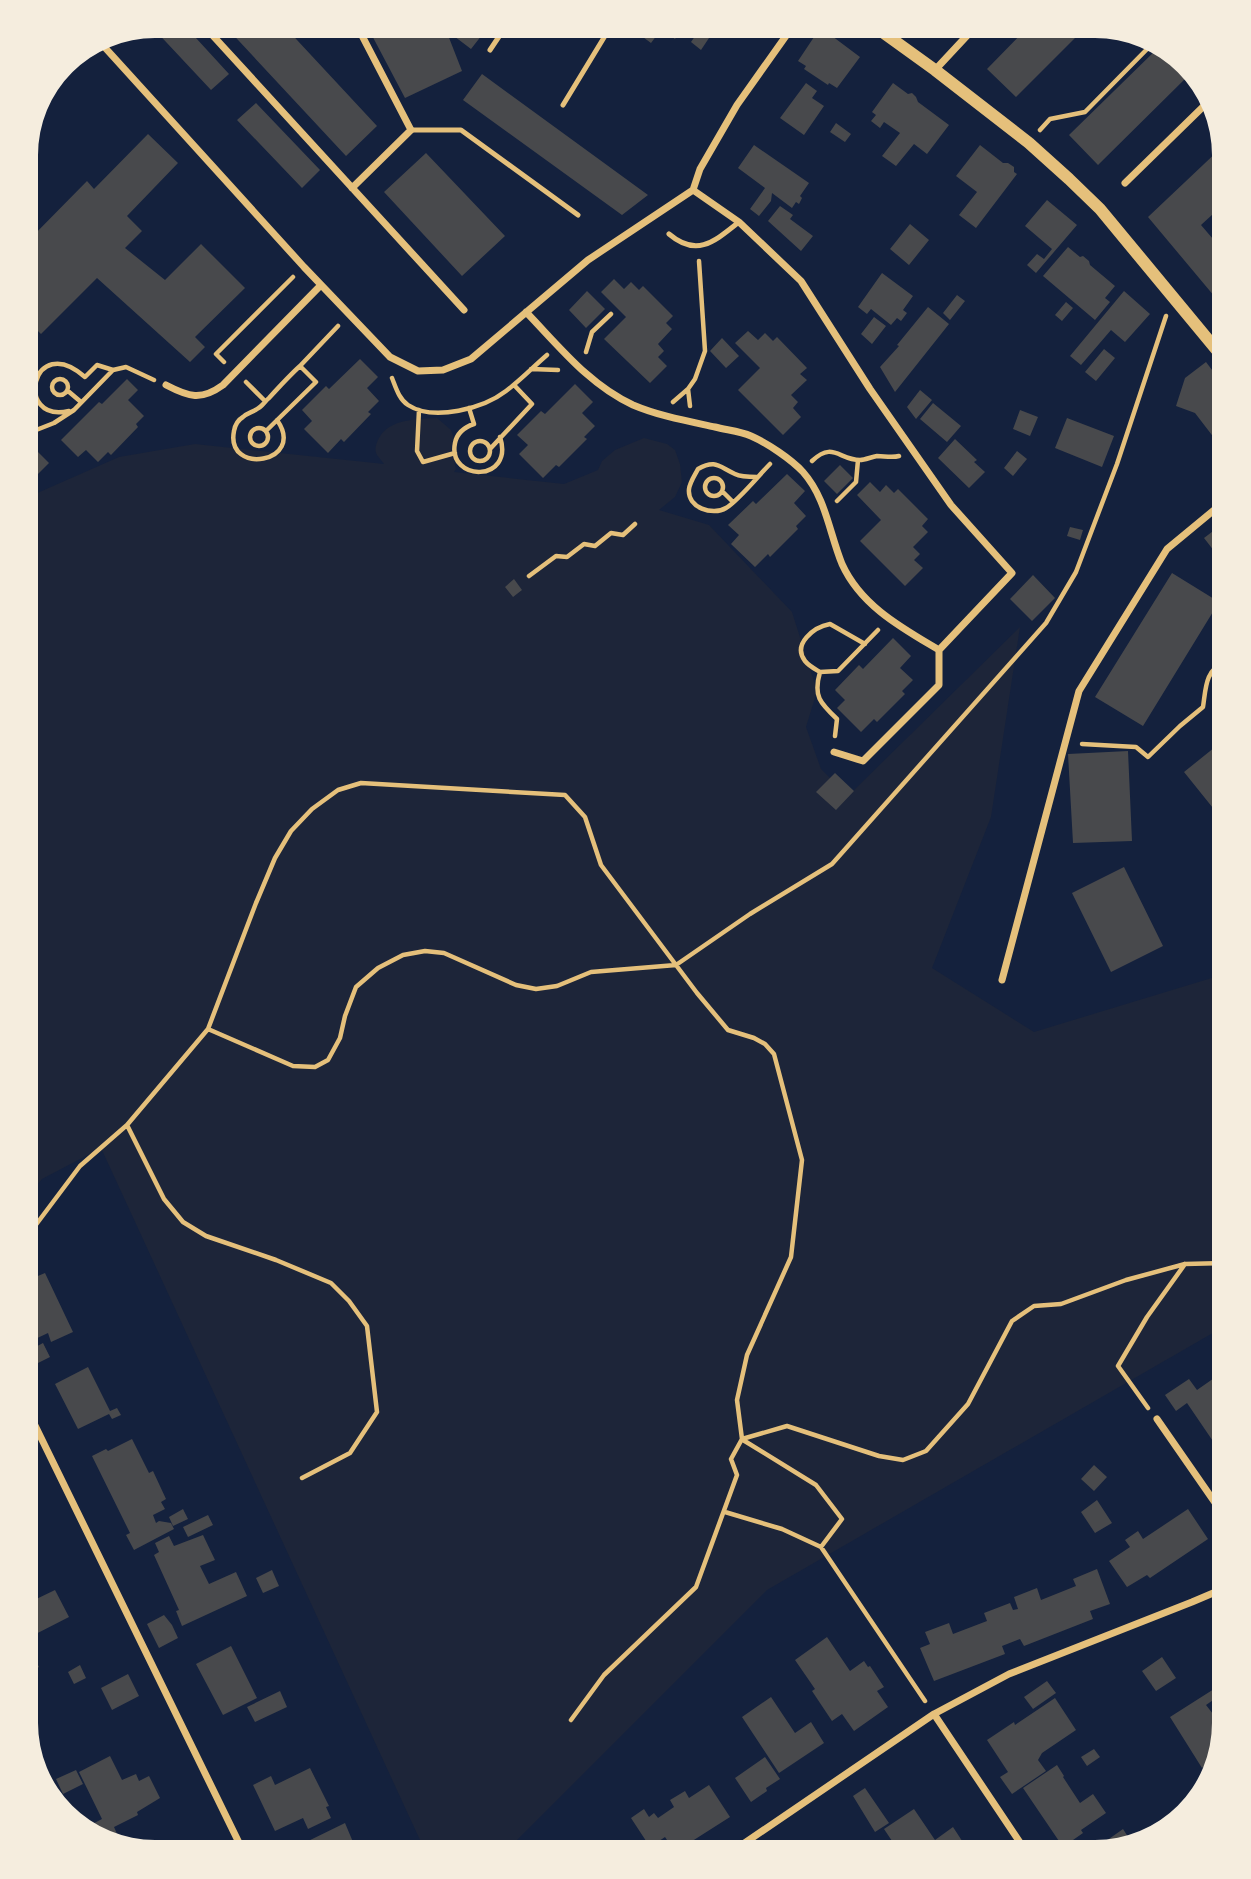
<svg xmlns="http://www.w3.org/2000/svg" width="1251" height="1879" font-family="Jost,sans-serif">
  <rect width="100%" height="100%" fill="#14213d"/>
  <path fill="#1d2539" d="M437,418L451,430L454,439L451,447L456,469L454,472L564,484L598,470L602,461L615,450L644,438L667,444L675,450L680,464L682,482L675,497L659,510L709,525L792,612L817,691L806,727L821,769L848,796L1020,627L991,817L932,968L1034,1032L1215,977L1225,964V1326L767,1590L504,1853H426L101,1148L42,1179L26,1198V498L119,457L195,444L384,464C382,461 379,458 377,455C374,449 376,444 379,438C389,419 417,419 437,418Z"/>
  <path fill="#48494c" d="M156,26H185L229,74L211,90L152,27Z
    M225,26H284L377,126L346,156Z
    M367,26H489L471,49L446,30L462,71L405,98Z
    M628,26H645L657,35L651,43Z
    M663,26H684L675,39L661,29Z
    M702,26H717L701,50L691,42Z
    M1029,26L1086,27L1016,97L987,69Z
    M822,31L828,33L860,57L837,88L829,83L828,85L804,69L806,66L798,61L816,34Z
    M1161,45L1190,74L1098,165L1069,135Z
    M482,74L648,195L622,215L463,100Z
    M806,83L817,91L812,98L824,106L804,135L780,118Z
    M893,83L908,94L912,93L916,97L918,102L949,125L927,154L914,144L896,166L882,156L900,133L884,122L880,128L871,121L876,115L872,112Z
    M256,103L320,170L302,188L237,120Z
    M836,123L851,134L845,142L830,132Z
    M148,134L178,163L127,216L142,231L125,248L165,280L201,244L245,288L195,337L205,347L190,362L97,278L41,334L26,319V243L87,181L94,189Z
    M754,145L809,183L800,196L802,198L799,204L796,202L792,208L772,193L771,201L759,216L750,209L765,188L738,168Z
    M980,145L1003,163H1008L1014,167V172L1017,174L976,228L959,215L977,192L956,176Z
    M1222,147L1225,156V203L1201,225L1225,253V309L1148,217Z
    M426,153L505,236L462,276L384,192Z
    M1047,200L1077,225L1036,273L1027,265L1037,254L1044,259L1052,249L1025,226Z
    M780,206L793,215L790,219L813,236L801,251L768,221Z
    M910,224L929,240L909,265L890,249Z
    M1068,247L1080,257L1083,256L1089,261L1090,265L1115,286L1105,298L1110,302L1095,320L1043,276Z
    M882,273L913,296L903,310L907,313L901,321L897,318L891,325L871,309L867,314L858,307Z
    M614,279L624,289L631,282L639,290L643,286L673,316L666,323L672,329L658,344L664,351L658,357L667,366L650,383L604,339L626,317L601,292Z
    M587,291L605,309L586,328L569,310Z
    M1124,291L1150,314L1125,342L1111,330L1081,365L1070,356Z
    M957,295L965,301L950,320L943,313Z
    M1066,302L1073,308L1062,321L1055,315Z
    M928,307L949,324L895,392L880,367L899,346L897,345Z
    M874,317L886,326L872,344L861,334Z
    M748,331L758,340L765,333L773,341L777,337L807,368L800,374L807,380L791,395L798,402L793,408L801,417L783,435L738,390L760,368L735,343Z
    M722,338L739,356L726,368L710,351Z
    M1104,349L1115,358L1096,381L1085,372Z
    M360,359L378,377L367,388L379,401L368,412L371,414L344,442L341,439L328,453L304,429L312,421L302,410L326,386L329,389Z
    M1206,362L1225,387V438L1218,443L1195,413L1176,406L1185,378Z
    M127,379L138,390L128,400L144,416L136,424L138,427L111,455L108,452L98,462L86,450L78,457L61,440L99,402L102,404Z
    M575,384L593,402L582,413L595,426L584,437L587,439L559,467L556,465L543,478L519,454L528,445L517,435L541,411L545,414Z
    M920,390L932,400L916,419L907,407Z
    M933,403L961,426L947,442L920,419Z
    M1020,410L1038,417L1030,436L1013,429Z
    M1067,418L1114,436L1102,467L1055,448Z
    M955,439L977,460L974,462L985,472L969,488L938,458Z
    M31,445L49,463L29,483L26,481V450Z
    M1017,451L1027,459L1013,476L1004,468Z
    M840,465L853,478L837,494L824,481Z
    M787,474L805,491L794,503L806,516L796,526L798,529L770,557L768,554L755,567L731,544L739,535L728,525L753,501L756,504Z
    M870,482L880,492L886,485L894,493L898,489L928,519L922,526L928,532L913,547L920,554L914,560L923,568L905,586L860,541L881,520L857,495Z
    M1225,522V565L1204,538Z
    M1070,527L1083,530L1080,540L1067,536Z
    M1172,573L1219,602L1143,726L1095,697Z
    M1033,575L1055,598L1032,621L1010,599Z
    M514,579L522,590L513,597L505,587Z
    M893,638L911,656L900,668L913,680L902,691L905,694L877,722L874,719L861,732L837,708L845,700L835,690L859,665L863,669Z
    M1225,739V823L1184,772Z
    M1128,751L1132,841L1073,843L1068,754Z
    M835,773L854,791L836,810L816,792Z
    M1124,867L1163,946L1111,972L1072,893Z
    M45,1273L73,1332L51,1342L48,1333L31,1341L26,1331V1281Z
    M43,1343L50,1357L26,1369V1352Z
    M88,1367L110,1411L117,1408L121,1415L112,1419L109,1414L78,1429L55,1384Z
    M1217,1376L1225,1387V1450L1221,1453L1187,1403L1176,1411L1165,1395L1189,1379L1197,1390Z
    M132,1439L149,1473L153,1471L166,1499L161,1502L165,1509L153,1515L156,1523L159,1521L171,1523L174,1529L134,1550L126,1535L130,1533L92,1456L106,1449L108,1451Z
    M1094,1465L1107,1477L1094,1491L1081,1479Z
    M1097,1500L1112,1523L1095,1533L1081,1512Z
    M183,1509L188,1519L173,1526L169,1517Z
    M1188,1509L1208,1539L1150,1578L1147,1575L1127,1587L1109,1561L1130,1547L1125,1540L1138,1531L1143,1539Z
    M208,1515L213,1525L188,1537L183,1527Z
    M203,1535L215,1560L200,1566L209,1584L236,1572L247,1596L182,1626L176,1611L179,1610L154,1555L159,1552L155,1543L169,1536L174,1546Z
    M1097,1569L1110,1604L1090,1611L1093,1619L1024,1646L1020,1639L1002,1646L1005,1654L934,1681L920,1648L930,1644L925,1632L949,1623L953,1634L987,1621L984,1613L1010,1603L1013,1610L1018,1609L1014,1597L1037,1588L1041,1600L1076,1586L1073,1579Z
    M272,1570L279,1586L263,1593L256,1578Z
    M55,1590L69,1617L26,1639V1604Z
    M164,1615L172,1625L178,1638L159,1648L147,1624Z
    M827,1637L850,1671L864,1661L868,1667L870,1666L884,1687L877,1691L888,1707L854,1731L842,1714L832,1721L812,1691L815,1689L795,1660Z
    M26,1642L39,1667L26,1674Z
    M231,1646L257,1698L223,1715L196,1664Z
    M1162,1657L1176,1678L1156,1691L1142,1671Z
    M80,1665L86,1678L74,1684L68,1672Z
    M128,1674L139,1696L112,1710L101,1688Z
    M1047,1681L1056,1693L1033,1709L1024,1697Z
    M1214,1689L1219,1696L1206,1705L1213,1714L1225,1706V1724L1215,1759L1202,1768L1170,1717Z
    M280,1691L287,1707L255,1722L247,1707Z
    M771,1697L795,1733L811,1722L824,1743L779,1773L742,1717Z
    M1055,1698L1076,1730L1042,1753L1038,1760L1046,1771L1012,1794L1000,1777L1008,1772L987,1740L1014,1722L1015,1725Z
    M1094,1749L1100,1757L1087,1766L1081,1757Z
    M110,1756L122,1780L136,1774L139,1781L149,1776L160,1798L137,1812L138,1815L114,1827L118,1836L110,1840L84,1831L83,1829L102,1819L79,1772Z
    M765,1757L780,1779L766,1788L767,1791L751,1802L735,1778Z
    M1057,1765L1064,1776L1063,1777L1080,1803L1093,1794L1106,1813L1081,1830L1083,1833L1063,1847L1023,1788Z
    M310,1768L329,1806L326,1807L331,1818L308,1829L303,1818L275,1831L253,1785L271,1776L275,1785Z
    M76,1770L83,1784L63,1794L56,1779Z
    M709,1785L730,1817L675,1852L665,1837L650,1847L631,1818L644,1809L649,1817L654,1813L658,1818L674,1807L670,1800L685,1791L689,1798Z
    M865,1788L889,1823L875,1832L853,1796Z
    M914,1809L935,1840L953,1827L970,1853H900L884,1829Z
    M345,1823L353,1842L332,1852L329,1851L330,1853H304L300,1845Z
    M1123,1829L1132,1843L1096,1853H1089Z"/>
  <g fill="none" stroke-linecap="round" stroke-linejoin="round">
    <path stroke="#e5c07b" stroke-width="4.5" d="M1040,130L1050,119L1085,112L1154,42
      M586,352L592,332L611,314
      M224,362L216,354L293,277
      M300,366L338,326
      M531,369L558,370
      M392,378C396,388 399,399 408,405C434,422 484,408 506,391C521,380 533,367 547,355
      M52 387a8 8 0 1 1 16 0a8 8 0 1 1-16 0Z
      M246,382L265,401
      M68,391L81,402
      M673,402L688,389
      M690,406L688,389L695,379L705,351L699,261
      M469,408L474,424C465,427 457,433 455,443C447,482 515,483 500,437
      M419,410L417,451L423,462L455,453
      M69,411C13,424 32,330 85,377L97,365L113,370
      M250 437a9 9 0 1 1 18 0a9 9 0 1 1-18 0Z
      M266,431L316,382L300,366C289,376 279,387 269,398C265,401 262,407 257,409C253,412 247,413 243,417C238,420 235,425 234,431C225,476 307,463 277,420
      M26,434L54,423L74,410L113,370L126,367L154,380
      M470 451a10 10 0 1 1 20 0a10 10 0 1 1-20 0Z
      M490,449L532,404L514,385
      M812,461C833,441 839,460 860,460C865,460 871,457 877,456C884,456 892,458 899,456
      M757,477C750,477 741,477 735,474C719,467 716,459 698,469C695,475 690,482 689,489C687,508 713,516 726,508C738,501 759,475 770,464
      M705 487a9 9 0 1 1 18 0a9 9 0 1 1-18 0Z
      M722,491L733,502
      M837,501L856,482L858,460
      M529,576L556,556L567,557L584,544L595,546L611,533L623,535L635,524
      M820,672C815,669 809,666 805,661C792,644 814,627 830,624L865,644
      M835,736L837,719C820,703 813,696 820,672L838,671L878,630
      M1082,744L1136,747L1148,757L1180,726L1203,707C1206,687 1205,671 1225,661
      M208,1029L293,1066L315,1067L328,1060L340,1038L345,1016L356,987L378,968L403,955L425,951L444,953L516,985L536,989L557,986L591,972L676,965L750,914L832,864L1046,623L1076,572L1117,464L1166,316
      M127,1125L164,1199L183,1222L206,1236L276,1260L331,1283L349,1301L367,1326L377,1412L350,1453L302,1478
      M26,1238L80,1166L127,1125L208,1029L256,903L275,858L291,831L312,809L338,790L361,783L565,795L585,817L601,865L697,993L728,1030L754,1038L765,1044L774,1054L802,1160L791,1257L747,1355L737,1400L742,1439L731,1459L737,1475L696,1587L604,1675L571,1720
      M1148,1408L1118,1366L1147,1317L1185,1264
      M742,1439L787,1426L879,1456L903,1460L926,1451L968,1404L1012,1321L1034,1306L1061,1304L1126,1280L1185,1264L1225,1263
      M743,1440L816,1485L842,1519L821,1547
      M725,1512L782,1529L821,1547L925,1701"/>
    <path stroke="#e5c07b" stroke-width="5" d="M490,50L506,26
      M563,105L611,26
      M411,130H461L578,215
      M669,234C697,258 715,241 739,222"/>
    <path stroke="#e5c07b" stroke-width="7" d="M204,26L464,310
      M99,41L304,267L390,357L418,371L443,370L471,359L588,260L693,190L700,169L737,105L793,26
      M935,70L976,26
      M1125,183L1210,100
      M352,188L411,130L357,26
      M693,190L739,222L801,281L870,389L951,505L1012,573L939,650V685L863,761L834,752
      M526,312C558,345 589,385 633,405C659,416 687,421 715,427C726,430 740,431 751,436C767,443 791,459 803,472C826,498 829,532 842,564C861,606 902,628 939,650
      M166,385C189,397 201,401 223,385L321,285
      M1002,980L1079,691L1167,549L1225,501
      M26,1407L244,1853
      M1157,1419L1225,1517
      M934,1714L1027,1853
      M730,1853L934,1714L1009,1674L1192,1602L1225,1588"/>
    <path stroke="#e5c07b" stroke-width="12" d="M874,26L935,70L1029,143L1069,179L1100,209L1225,360"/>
  </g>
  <path d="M0 0H1251V1879H0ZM155 38H1095A117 117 0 0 1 1212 155V1723A117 117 0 0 1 1095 1840H155A117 117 0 0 1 38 1723V155A117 117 0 0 1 155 38Z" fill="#f5edde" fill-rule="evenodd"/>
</svg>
